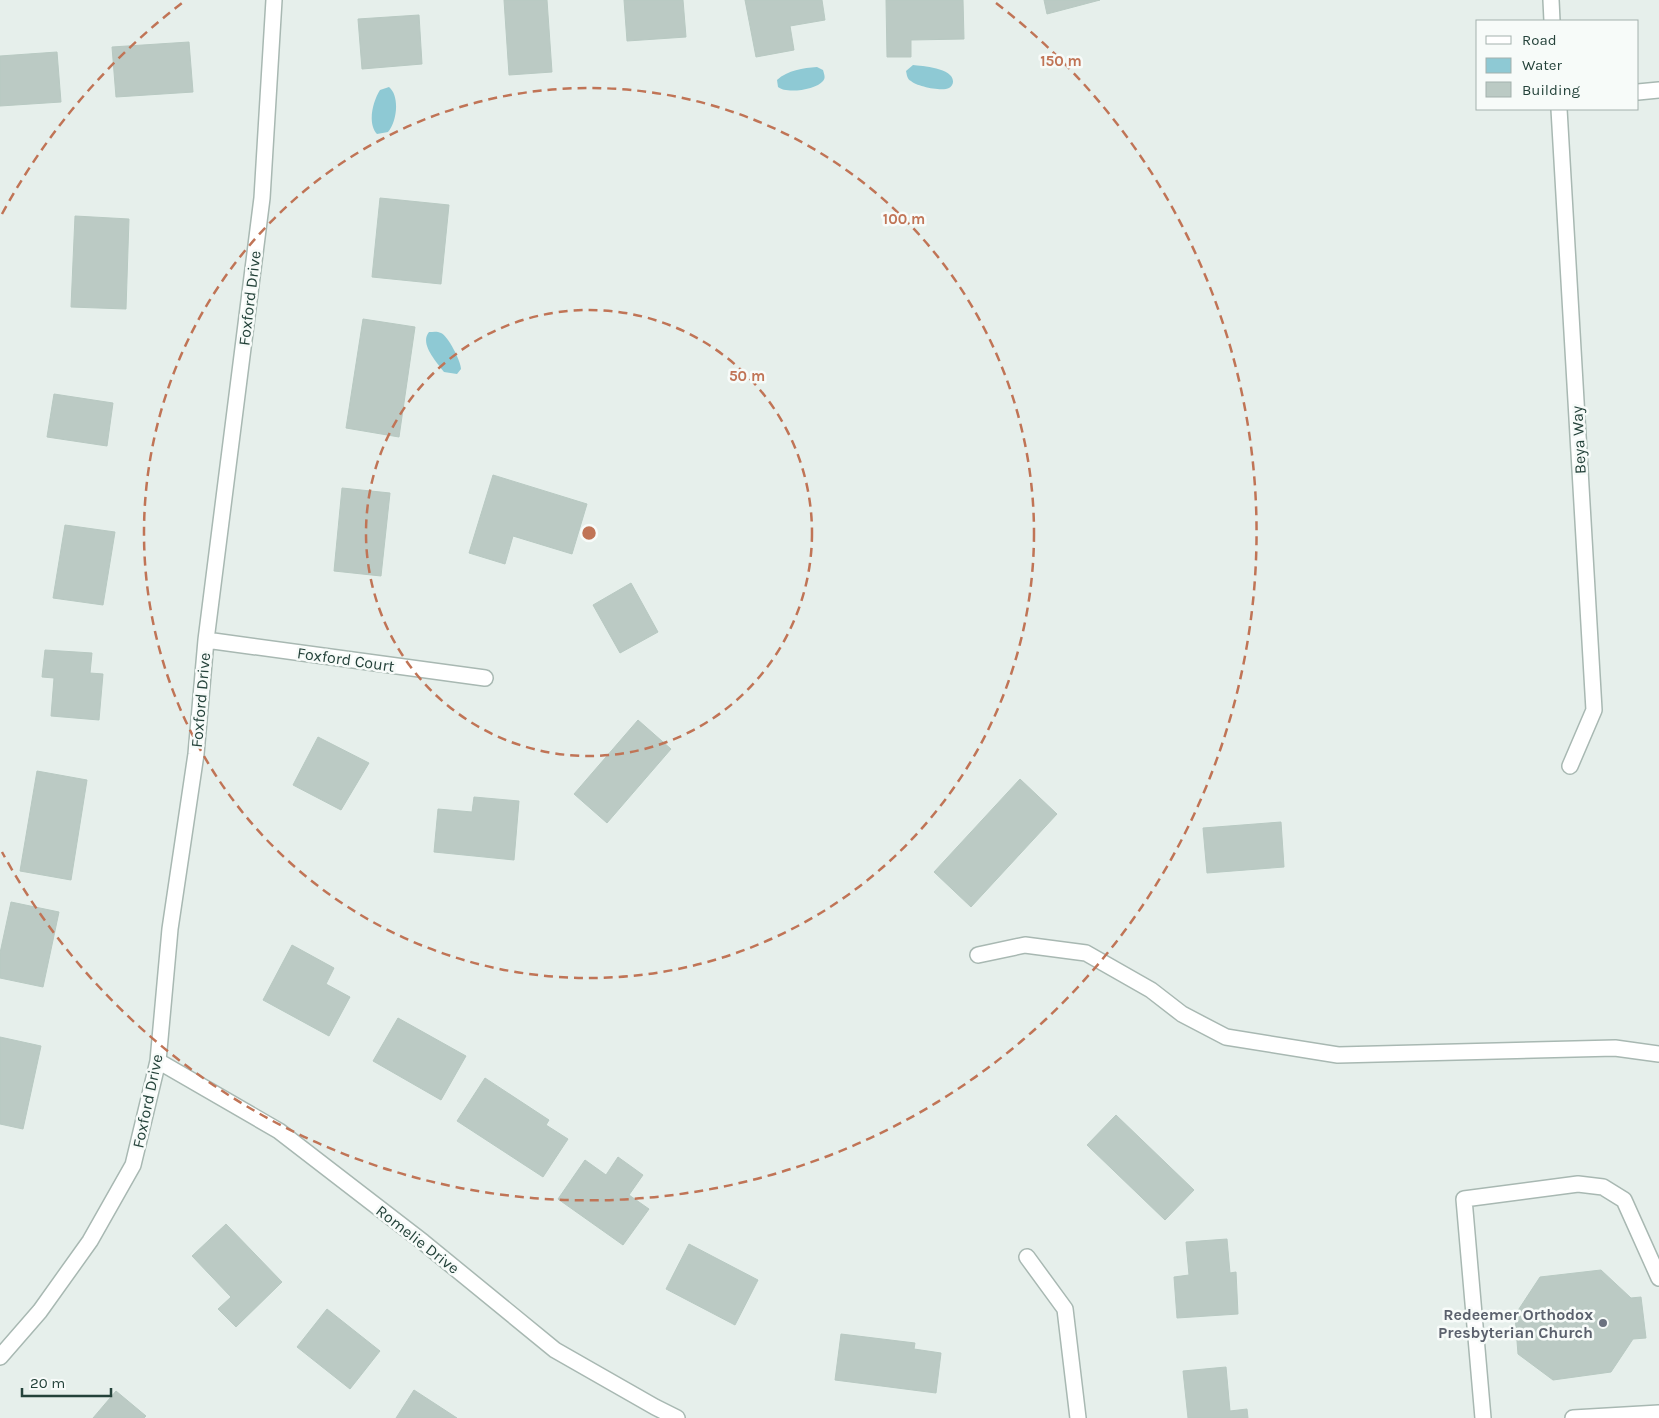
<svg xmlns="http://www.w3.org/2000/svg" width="1659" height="1418" font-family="Karla,sans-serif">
  <rect width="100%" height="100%" fill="#e6efeb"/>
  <path fill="#8ec9d4" d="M913,65C922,66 954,68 953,82C953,84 951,87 949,88C942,92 916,86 911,81C907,79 907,75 906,71Z
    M817,67L823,70C824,74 826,78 823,81C816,90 786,94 778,87L777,80C788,70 803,68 817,67Z
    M389,87C400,96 397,122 388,132L377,134C367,123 373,101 380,90Z
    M429,332C433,332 437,331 441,333C448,336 461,361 461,369L457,374L444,372C437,362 419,344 429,332Z"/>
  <path fill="#bbcac4" stroke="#b8c9c2" d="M504,0H547L552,72L509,75Z
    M624,0H683L686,37L627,41Z
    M745,0H822L825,20L790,26L794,50L756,57Z
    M886,0H963L964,39L911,40V57H887Z
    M1044,0H1100L1047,14Z
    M419,15L422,64L362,69L358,19Z
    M189,42L193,92L116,97L112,47Z
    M57,52L61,102L0,106V56Z
    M380,198L449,205L441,284L372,277Z
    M75,216L129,219L126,309L71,307Z
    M363,319L415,327L399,437L346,428Z
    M54,394L113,403L107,446L47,437Z
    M493,475L587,504L572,554L513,536L505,564L469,553Z
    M342,488L390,493L381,576L334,571Z
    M65,525L115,532L103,605L53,598Z
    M631,583L658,632L620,653L593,605Z
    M45,650L92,653L90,673L103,674L99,720L51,716L54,678L42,677Z
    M638,720L671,749L607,823L574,794Z
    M318,737L369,763L341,810L293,785Z
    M37,771L87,780L71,880L20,871Z
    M1020,779L1057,814L971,907L934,872Z
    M474,797L519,801L514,860L434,852L438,809L472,812Z
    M1281,822L1284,867L1207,873L1203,828Z
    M11,902L59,912L43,987L0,978V953Z
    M292,945L334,968L326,984L350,997L329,1036L263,1000Z
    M398,1018L466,1056L441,1100L373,1061Z
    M0,1037L41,1046L23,1129L0,1124Z
    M485,1078L549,1120L546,1125L568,1139L543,1177L457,1121Z
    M1116,1115L1194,1190L1165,1220L1087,1145Z
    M618,1157L643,1175L629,1195L649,1209L623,1245L558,1199L585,1160L606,1175Z
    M226,1224L282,1282L236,1327L218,1309L231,1297L192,1256Z
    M1227,1239L1230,1273L1236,1272L1238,1314L1177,1318L1174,1277L1189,1275L1186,1242Z
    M689,1244L758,1280L735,1325L666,1289Z
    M1601,1270L1631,1298L1641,1297L1646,1338L1633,1339L1611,1372L1553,1380L1518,1354L1515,1315L1540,1277Z
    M327,1309L380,1351L350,1389L297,1347Z
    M841,1334L915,1343L914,1349L941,1353L936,1393L835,1380Z
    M1226,1367L1230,1411L1247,1409L1248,1418H1188L1183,1371Z
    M414,1390L457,1418H396Z
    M116,1391L146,1416L144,1418H93Z"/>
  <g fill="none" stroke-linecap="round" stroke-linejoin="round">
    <defs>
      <path id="service" d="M1483,1418L1464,1199L1578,1184L1603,1187L1624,1200L1659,1278
        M1573,1418L1659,1413"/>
      <path id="minor" d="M1551,0L1552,21
        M1638,92L1659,90
        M1559,109L1594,710L1570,766
        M206,640L485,678
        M978,955L1025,945L1086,953L1151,990L1182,1014L1226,1037L1338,1055L1615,1048L1659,1054
        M158,1061L279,1131L423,1242L555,1350L655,1407L677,1418
        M1027,1257L1065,1309L1078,1418
        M0,1357L40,1311L90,1241L133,1165L158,1061L170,929L196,754L206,640L262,198L274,0"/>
    </defs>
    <use href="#service" stroke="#a8b8b2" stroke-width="18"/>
    <use href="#minor" stroke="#a8b8b2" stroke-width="18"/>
    <use href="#service" stroke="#fff" stroke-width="15"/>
    <use href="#minor" stroke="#fff" stroke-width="15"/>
  </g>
  <g fill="none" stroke="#c07456" stroke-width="2.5" stroke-dasharray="9 6">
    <circle cx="589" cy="533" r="223"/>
    <circle cx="589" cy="533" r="445"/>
    <path d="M2 214A668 668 0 0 1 182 3M996 3A668 668 0 1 1 2 852"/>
  </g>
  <circle fill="#6b7280" stroke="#f7fbf9" stroke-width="2" cx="1603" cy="1323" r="5"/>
  <g text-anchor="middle" stroke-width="5" stroke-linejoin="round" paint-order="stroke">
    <g font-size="16" fill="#24423a" stroke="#f7fbf9">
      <text transform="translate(249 298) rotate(-83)" y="6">Foxford Drive</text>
      <text transform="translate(1578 440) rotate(-93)" y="6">Beya Way</text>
      <text transform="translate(346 659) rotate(8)" y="6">Foxford Court</text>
      <text transform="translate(200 700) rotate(-85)" y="6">Foxford Drive</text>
      <text transform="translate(147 1101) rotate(-78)" y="6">Foxford Drive</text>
      <text transform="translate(418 1239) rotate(38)" y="6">Romelie Drive</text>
    </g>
    <g font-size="16" font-weight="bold" fill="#5b616d" stroke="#f7fbf9" text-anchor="end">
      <text x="1593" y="1320">Redeemer Orthodox<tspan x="1593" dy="18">Presbyterian Church</tspan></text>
    </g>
  </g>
  <circle cx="589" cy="533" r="8" fill="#c07456" stroke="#f7fbf9" stroke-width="2.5"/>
  <g font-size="15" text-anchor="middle" font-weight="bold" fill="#c07456" stroke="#f7fbf9" stroke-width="5" stroke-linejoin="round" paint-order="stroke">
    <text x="1061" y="66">150 m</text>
    <text x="904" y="224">100 m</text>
    <text x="747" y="381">50 m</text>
  </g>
  <rect x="1476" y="20" width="162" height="90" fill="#f7fbf9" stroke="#a3b1ad"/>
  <rect x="1486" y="36" width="25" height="8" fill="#ffffff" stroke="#a3b1ad"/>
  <text x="1522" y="45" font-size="15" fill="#24423a">Road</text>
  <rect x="1486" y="58" width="25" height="15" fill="#8ec9d4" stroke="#a3b1ad"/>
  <text x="1522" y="70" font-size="15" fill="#24423a">Water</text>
  <rect x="1486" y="82" width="25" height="15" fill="#bbcac4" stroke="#a3b1ad"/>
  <text x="1522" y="95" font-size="15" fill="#24423a">Building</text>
  <path d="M22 1388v8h89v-8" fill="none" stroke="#24423a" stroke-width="2.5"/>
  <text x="30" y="1388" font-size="15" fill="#24423a" stroke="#f7fbf9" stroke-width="4" paint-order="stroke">20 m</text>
</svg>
